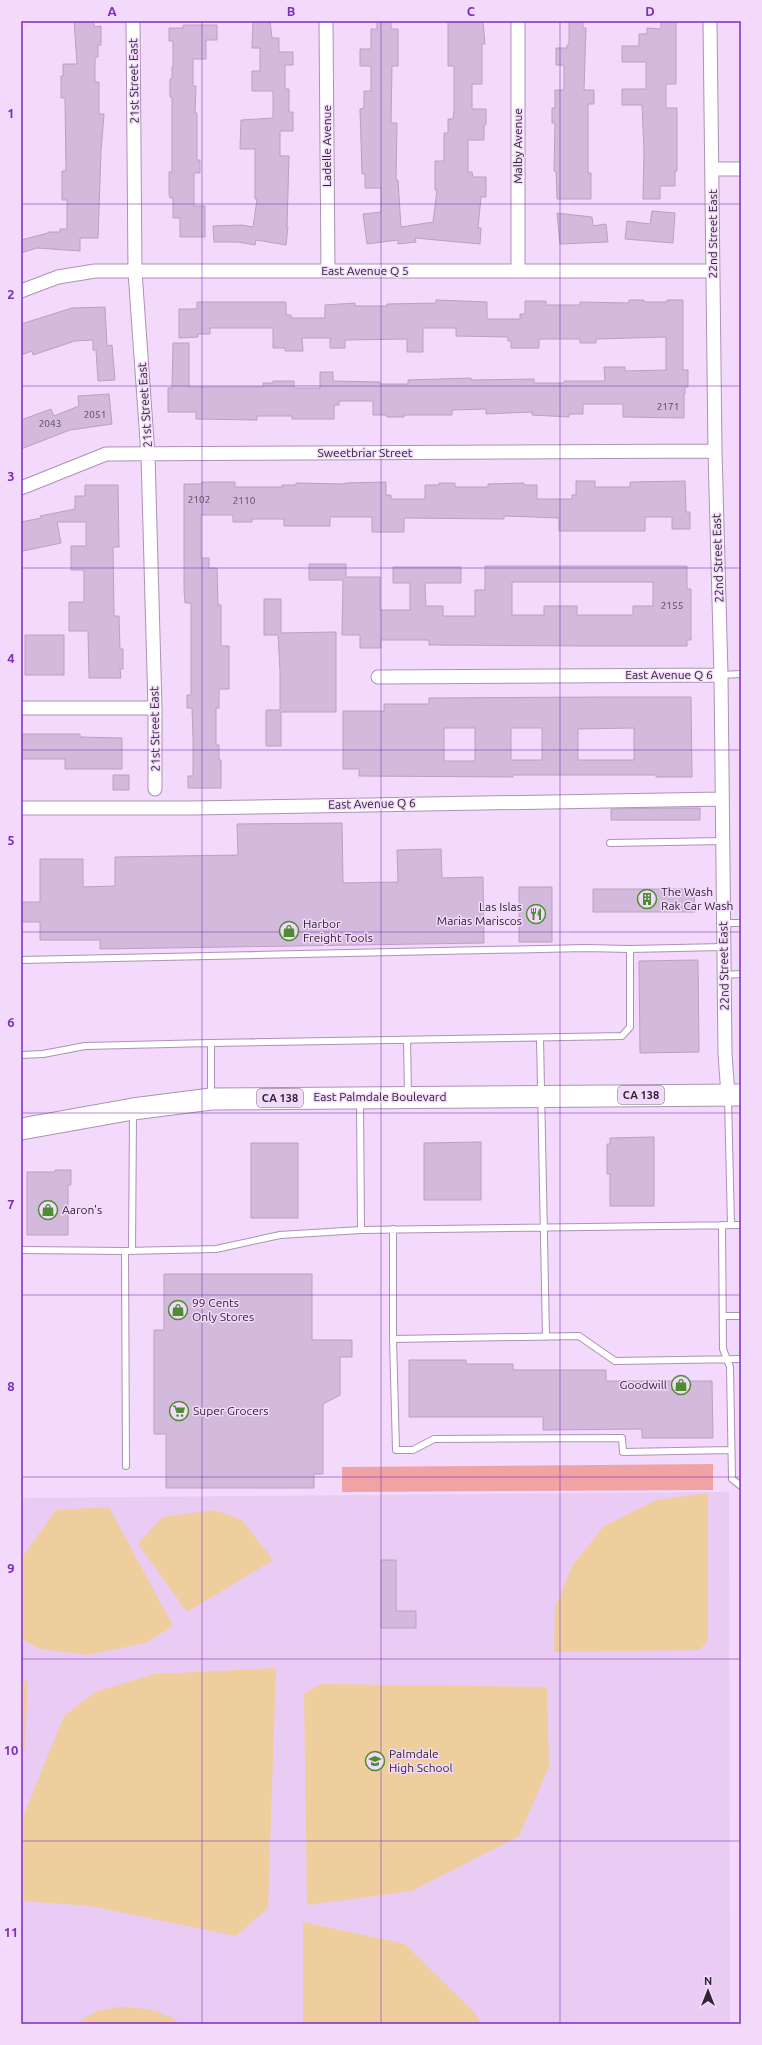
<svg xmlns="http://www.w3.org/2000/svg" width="762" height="2045" font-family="Ubuntu,sans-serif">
  <rect width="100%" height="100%" fill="#f3d9fc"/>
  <path fill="#eacbf4" d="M729,1492L730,2024H21V1498Z"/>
  <path fill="#efce9e" d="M708,1493V1641L699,1650L554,1652L555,1608L572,1566L604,1526L656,1500Z
    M109,1507L173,1626L145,1643L88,1655L40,1649L21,1639V1559L56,1510Z
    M214,1510L242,1520L273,1560L187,1612L138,1544L162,1517Z
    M276,1668L268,1908L236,1936L90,1906L21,1901V1822L64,1716L95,1692L154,1674Z
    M21,1681H28L25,1747L21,1757Z
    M320,1684L547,1687L549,1767L519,1836L412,1891L307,1905L304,1694Z
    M303,1922L405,1944L476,2014L480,2024H303Z
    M118,2007C141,2007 163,2010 182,2024H75L97,2011Z"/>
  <path fill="#f0a3a5" d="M713,1464V1490L342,1492V1467Z"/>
  <path fill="#d3b9db" stroke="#baa1c2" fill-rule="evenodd" d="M74,21H94V27L101,26V45H98V57H95V82H99V114H104L101,151L98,238H80V251L37,248L21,253V240L48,233V232H60V229H67V200H62V171H66L65,98H61V76H63V64H77Z
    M253,21H270L272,38H279V52H293V65H285V89H289V112H293V131H280V156H289L287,227H288L286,245L256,240L255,245L238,242H214L213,226L241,225L253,227L257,199H255V149H240L241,120L273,118V91H252V71H260V48H252Z
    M377,21H391V29H398V66H392L391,123H397L396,180H398L401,227L433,222L437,190H435V161H444V133H448V119H453L454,109V66H448V21H483L485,44H482V84H472V109H486V125H484V140H468V172H472L473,177H486V197H481L478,228H481L480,244L415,238L416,242L398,244V240L367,244L363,214L381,212V188H365V174H362L360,109L364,108V91H371V66H360V49H371V29H377Z
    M569,21H583V28H586L584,90H594V104H588V173H591V199H557L556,171H554L555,123H552V108H555V90H564V65H556V48H567V45H569Z
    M661,21H676V84H666V108H677V171H675V186H660V199H643L644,151L642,105H622V89H646V62H622V46H639V34H647V28L661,29Z
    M183,25H217V40H206V59H193V86H196L195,113H197V160H200V173H194V206H205V237H180V218H173V198H170L169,193V172H172V97H170V79H172V67H173V41H169V28H183Z
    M652,211L675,213L673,243L625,239L627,221L650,224Z
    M557,213L592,217L593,226L606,224L608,242L560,244Z
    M436,300L487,302V319H520V314H525V301H546V305H580V302L629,303V300H644V302H667V300H683V370H688V387H685V394H684V418L623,417V404H583V414H569V417L532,415V412L486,414V409L452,410V415H404V417H387V415H373V401H339V405H334V419H292V416H257V420L196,419V412H168V388H172L173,343H189V387H263V383H273V381H294V388H320V372H333V381L380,382V384H408V380L471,378V380L534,379V383H564V381H605L604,367H625V371L666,370V337L596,339V343H580V339H539V348H511V341H508V337L456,336V328H423V352H407V339L345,340V348H330V338H302L303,351H285V348H273V328H210V334H198V337L179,338V309H197V302H286V315H291V318H325V305L355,303V306H387V304L436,303Z
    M105,307L107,346L112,345L115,380L98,381L96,350H93V340L75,341L33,355L32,351L21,355V324L72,308Z
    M109,394L112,424L70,430L21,449V420L51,409L54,416L79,406L78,396Z
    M576,481H595V487H630V482L685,481L686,512H690V529H672V517H645V531H559V518L504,516V519L404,518V532H372V517H330V526H284V519H252V522H233V515H201V558H209V568H217L218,605H221V646H229V689H219V708H216V745H219V760H221V788H188V776H193V738L192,708H187V695H191V603H185L184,589V484H202V482H235V487H282V485H296V483L345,484V483L386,482V495H391V499H425V485H439V483H455V487H488V484L524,483V485H537V499H572V495H576Z
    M85,485H118L119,547H113L114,616H119L120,649H123V669H120L121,678H89L88,631H69V602H84V570H71V546H86V522H57L61,543L23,551L21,538V522L41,518L40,516L75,509V496H85Z
    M309,564H346V577H380V610H410V583H393V567H461V583H425L426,606H443V616H475V590H485V566H687V589H691V640H687V646H588L429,645V640H381V648H360V635H342L343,580H309ZM512,582H653V606H633V615H577V606H544V615H512Z
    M264,599H281V633L336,632V712H281V746H266V710H280V671L278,635H264Z
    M25,635H64V675H25Z
    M607,697H691L692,777H656V775H513V777L359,776V769H343V711H384V704H429V698ZM444,728H475V761H444ZM511,728H542V760H511ZM634,728V760H578V729Z
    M21,734H80V737L122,738V769H65V759H21Z
    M113,775H129V790H113Z
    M670,808H700V820H611V809Z
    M342,823L343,883L398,882L397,850L441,849L442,878L483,877L484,943L100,949V940H40V922H21V902H40V859H83V887L115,886V857L238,855L237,824Z
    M519,887H552V942H519Z
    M593,889H694L695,912H593Z
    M698,960L699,1052L640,1053L639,961Z
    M654,1137V1206H610V1174H607V1144H610V1138Z
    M481,1142V1200H424V1143Z
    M251,1143H298V1218H251Z
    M55,1170H71V1185H68V1235H27V1172H55Z
    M164,1274H312V1340H352V1357H340V1395L323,1404V1474H314V1488H166V1434H154V1330H164Z
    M409,1360H466V1364H513V1370H606V1381H712L713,1438H642V1429L543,1430V1417H409Z
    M381,1560H396V1611H416V1628H381Z"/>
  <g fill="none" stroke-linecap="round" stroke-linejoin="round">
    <defs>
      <path id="service" d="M721,675L741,674
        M610,843L723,841
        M723,923H741
        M630,949L724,947
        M21,960L585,948L630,949V1027L622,1036L211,1043V1095
        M725,975L741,974
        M540,1038L546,1337
        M407,1040L408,1093
        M21,1055L43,1054L85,1046L211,1043
        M728,1098L731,1225
        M722,1225L723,1349L730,1367L732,1479L741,1486
        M393,1229V1339L579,1336L615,1361L741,1359
        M361,1230L741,1225
        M21,1250L125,1251
        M132,1251L133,1113
        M723,1316H741
        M393,1339L396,1450H413L434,1439L622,1438L623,1452L731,1450
        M126,1466L125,1251L216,1249L280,1235L361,1230L360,1101"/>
      <path id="minor" d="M133,21L135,272L148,455L155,708V789
        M326,21L328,271
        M518,21V270
        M710,21L715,451L721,675L725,1054L728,1095
        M713,169H741
        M21,291L58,277L95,271H712
        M21,488L106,454L715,451
        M378,677L721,675
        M21,708H155
        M21,808H191L722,799"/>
      <path id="trunk" d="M21,1129L133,1109L211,1099L741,1095"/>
    </defs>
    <use href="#service" stroke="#ab93b3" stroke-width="8"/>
    <use href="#minor" stroke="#ab93b3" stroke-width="15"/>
    <use href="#trunk" stroke="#ab93b3" stroke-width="23"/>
    <use href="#service" stroke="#fff" stroke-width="6"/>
    <use href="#minor" stroke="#fff" stroke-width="13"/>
    <use href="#trunk" stroke="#fff" stroke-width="21"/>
  </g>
  <path fill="none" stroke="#7b2cbf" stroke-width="1" stroke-opacity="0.55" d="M202,21V2024M381,21V2024M560,21V2024M21,204H741M21,386H741M21,568H741M21,750H741M21,932H741M21,1113H741M21,1295H741M21,1477H741M21,1659H741M21,1841H741"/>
  <defs>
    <symbol id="building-ring" viewBox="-11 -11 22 22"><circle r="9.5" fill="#f3d9fc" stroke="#4b8d30" stroke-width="1.5"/><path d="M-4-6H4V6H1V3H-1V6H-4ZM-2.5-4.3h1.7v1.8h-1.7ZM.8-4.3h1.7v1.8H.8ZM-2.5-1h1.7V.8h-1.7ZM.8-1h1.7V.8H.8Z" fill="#4b8d30"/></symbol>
    <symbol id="restaurant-ring" viewBox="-11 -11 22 22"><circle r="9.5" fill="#f3d9fc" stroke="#4b8d30" stroke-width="1.5"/><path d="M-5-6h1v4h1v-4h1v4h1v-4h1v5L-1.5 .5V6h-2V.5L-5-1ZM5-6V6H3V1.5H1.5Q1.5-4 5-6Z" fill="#4b8d30"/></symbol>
    <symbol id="shop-ring" viewBox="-11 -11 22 22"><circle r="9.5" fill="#f3d9fc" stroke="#4b8d30" stroke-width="1.5"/><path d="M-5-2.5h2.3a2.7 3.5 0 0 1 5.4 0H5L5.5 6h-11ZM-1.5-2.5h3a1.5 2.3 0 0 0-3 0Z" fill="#4b8d30"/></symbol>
    <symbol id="supermarket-ring" viewBox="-11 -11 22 22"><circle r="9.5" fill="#f3d9fc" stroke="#4b8d30" stroke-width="1.5"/><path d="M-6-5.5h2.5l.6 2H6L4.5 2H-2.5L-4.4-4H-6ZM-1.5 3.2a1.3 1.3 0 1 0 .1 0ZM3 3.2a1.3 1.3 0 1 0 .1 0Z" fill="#4b8d30"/></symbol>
    <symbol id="school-ring" viewBox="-11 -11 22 22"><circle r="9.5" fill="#f3d9fc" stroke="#4b8d30" stroke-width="1.5"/><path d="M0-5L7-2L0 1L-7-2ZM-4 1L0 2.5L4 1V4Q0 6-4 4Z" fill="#4b8d30"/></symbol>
  </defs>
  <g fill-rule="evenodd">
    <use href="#building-ring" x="636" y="888" width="22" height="22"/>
    <use href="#restaurant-ring" x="525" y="903" width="22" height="22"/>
    <use href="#shop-ring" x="278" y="920" width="22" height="22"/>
    <use href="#shop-ring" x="37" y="1199" width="22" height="22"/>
    <use href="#shop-ring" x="167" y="1299" width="22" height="22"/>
    <use href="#shop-ring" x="670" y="1374" width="22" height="22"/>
    <use href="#supermarket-ring" x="168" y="1400" width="22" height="22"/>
    <use href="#school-ring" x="364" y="1750" width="22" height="22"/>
  </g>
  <g text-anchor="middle" stroke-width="3" stroke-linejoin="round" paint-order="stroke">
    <g font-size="10" fill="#584a5c">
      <text x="668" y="410">2171</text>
      <text x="95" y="418">2051</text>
      <text x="50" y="427">2043</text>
      <text x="199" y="503">2102</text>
      <text x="244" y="504">2110</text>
      <text x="672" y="609">2155</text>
    </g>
    <g fill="#f3d9fc" stroke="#6a5b6f" stroke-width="1">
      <rect x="618" y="1086" width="46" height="18" rx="3"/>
      <rect x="257" y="1089" width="46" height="18" rx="3"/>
    </g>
    <g font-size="11" font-weight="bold" fill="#2f2532">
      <text x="641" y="1099">CA 138</text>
      <text x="280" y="1102">CA 138</text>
    </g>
    <g font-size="12" fill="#2f2532" stroke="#f3d9fc">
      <text transform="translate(134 81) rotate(-91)" y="4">21st Street East</text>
      <text transform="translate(327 146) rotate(-90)" y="4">Ladelle Avenue</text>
      <text transform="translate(518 146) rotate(-90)" y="4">Malby Avenue</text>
      <text transform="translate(713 234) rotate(-90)" y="4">22nd Street East</text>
      <text x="365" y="275">East Avenue Q 5</text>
      <text transform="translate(145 405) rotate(-94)" y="4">21st Street East</text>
      <text x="365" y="457">Sweetbriar Street</text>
      <text transform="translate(718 558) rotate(-92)" y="4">22nd Street East</text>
      <text x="669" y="679">East Avenue Q 6</text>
      <text transform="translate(155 729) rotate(-91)" y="4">21st Street East</text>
      <text transform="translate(372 804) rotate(-1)" y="4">East Avenue Q 6</text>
      <text transform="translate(724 966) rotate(-91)" y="4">22nd Street East</text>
      <text x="380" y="1101">East Palmdale Boulevard</text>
    </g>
    <g font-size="12" fill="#2f2532" stroke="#f3d9fc" text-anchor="start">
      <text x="661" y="896">The Wash<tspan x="661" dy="14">Rak Car Wash</tspan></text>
      <text x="522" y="911" text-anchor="end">Las Islas<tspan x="522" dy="14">Marias Mariscos</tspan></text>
      <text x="303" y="928">Harbor<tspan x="303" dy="14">Freight Tools</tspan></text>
      <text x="62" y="1214">Aaron's</text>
      <text x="192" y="1307">99 Cents<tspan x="192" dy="14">Only Stores</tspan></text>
      <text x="667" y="1389" text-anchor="end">Goodwill</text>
      <text x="193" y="1415">Super Grocers</text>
      <text x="389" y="1758">Palmdale<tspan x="389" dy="14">High School</tspan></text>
    </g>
  </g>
  <rect width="762" height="2045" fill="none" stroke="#f3d9fc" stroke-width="44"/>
  <g transform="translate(708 1991)" stroke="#f3d9fc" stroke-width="3" paint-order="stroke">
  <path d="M0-3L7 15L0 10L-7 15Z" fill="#2f2532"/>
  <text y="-6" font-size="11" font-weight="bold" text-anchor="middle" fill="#2f2532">N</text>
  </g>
  <rect x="22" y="22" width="718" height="2001" fill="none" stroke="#7b2cbf" stroke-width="1.5"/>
  <g font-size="13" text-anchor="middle" font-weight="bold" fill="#7b2cbf">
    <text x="112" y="16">A</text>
    <text x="291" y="16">B</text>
    <text x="471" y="16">C</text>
    <text x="650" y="16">D</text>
    <text x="11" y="118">1</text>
    <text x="11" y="299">2</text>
    <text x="11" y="481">3</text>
    <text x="11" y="663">4</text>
    <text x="11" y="845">5</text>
    <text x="11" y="1027">6</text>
    <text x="11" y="1209">7</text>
    <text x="11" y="1391">8</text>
    <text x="11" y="1573">9</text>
    <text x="11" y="1755">10</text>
    <text x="11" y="1937">11</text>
  </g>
</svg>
